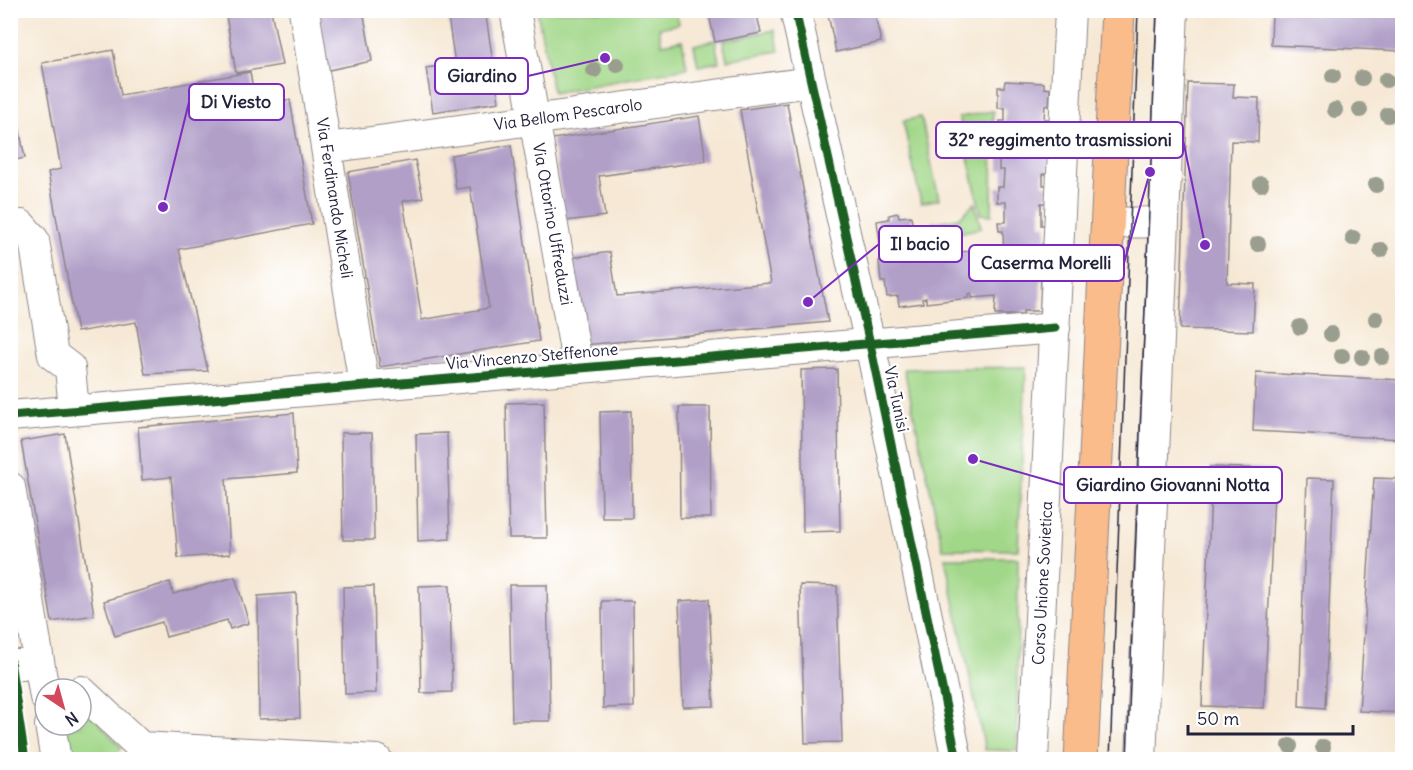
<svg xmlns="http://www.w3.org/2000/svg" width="1413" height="770" font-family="Delius,sans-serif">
  <rect width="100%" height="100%" fill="#fff"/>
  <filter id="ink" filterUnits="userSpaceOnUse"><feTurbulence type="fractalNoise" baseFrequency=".0167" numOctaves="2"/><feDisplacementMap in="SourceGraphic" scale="12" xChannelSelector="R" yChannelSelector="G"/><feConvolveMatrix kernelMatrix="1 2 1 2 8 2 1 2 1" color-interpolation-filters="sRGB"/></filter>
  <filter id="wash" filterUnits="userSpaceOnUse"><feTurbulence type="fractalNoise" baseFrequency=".008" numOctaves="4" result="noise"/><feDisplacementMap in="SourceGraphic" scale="24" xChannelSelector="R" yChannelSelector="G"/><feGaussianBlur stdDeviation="1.35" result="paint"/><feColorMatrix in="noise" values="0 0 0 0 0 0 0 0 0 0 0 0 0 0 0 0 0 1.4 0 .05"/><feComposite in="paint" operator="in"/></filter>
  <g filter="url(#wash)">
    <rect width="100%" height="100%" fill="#f6e8d4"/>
    <path fill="#a1d788" stroke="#627c62" stroke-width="1.5" d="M537,11H676L679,24L659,28L662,44L682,40L687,68L553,93Z
      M775,30L779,51L727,60L723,41Z
      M715,40L719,62L698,66L694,45Z
      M993,111L992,215L981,214L959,117Z
      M921,117L939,199L921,203L903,121Z
      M975,203L981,228L936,238L932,223L959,218Z
      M1026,367L1018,550L943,549L904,369Z
      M945,558H1018L1017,751L985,750Z
      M81,704L122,748L112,759H69L63,725H81Z"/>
    <g id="blocks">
      <path fill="#b19fc8" d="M225,10H271L282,65L236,73Z
        M318,10H363L372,61L329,70Z
        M447,10H485L499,102L433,112L426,68L455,64Z
        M708,10H756L761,33L715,42Z
        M827,10H874L881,42L836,52Z
        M1272,10H1402V51L1271,45Z
        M113,50L121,95L250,72L256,106L290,100L312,224L179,249L208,371L145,374L136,322L77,332L48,172L61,169L42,63Z
        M1005,81L1044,83V88L1050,89L1049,106L1045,105L1044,119H1049V135L1044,134L1043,156L1049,157L1048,174H1043V185H1048L1047,203H1041V225H1046V244H1042V250H1046V273H1041L1040,311H1023V315H995L996,296L972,298L971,293L969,294V298L926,303V298L922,299L923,303L899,306L898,296L887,297L885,282H881L879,260L882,259L877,221L889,219V215L898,213L899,217L911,216L915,245H912L913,261L932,260L931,248H936L937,254L952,252L951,247H956L957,252L975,251V256L1004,255L1003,231H999L998,222H1006V202H997V187H1003L1004,170H999V154H1006V141H999L1000,121H1005V108H998V87H1004Z
        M1188,83L1234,84L1233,97L1259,98L1258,142L1231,141L1227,283L1255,284L1253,331L1180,329Z
        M787,103L828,322L584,345L570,258L610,252L617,296L771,283L740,110Z
        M15,107L25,158L10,161V108Z
        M699,116L706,161L599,176L605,216L566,221L552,139Z
        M511,145L539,341L380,367L348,172L415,160L423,198L403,201L422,320L489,308L470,187L456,189L451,155Z
        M837,369L840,531L803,532L801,370Z
        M1256,373L1402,380V439L1253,431Z
        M544,402L547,538H509L506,403Z
        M679,407H710L711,518H680Z
        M631,411L632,518H602L600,412Z
        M294,413L297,473L226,479L230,554L178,558L171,477L142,480L138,427Z
        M341,433H372L374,540H343Z
        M447,433L450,539L418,541L416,434Z
        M65,434L94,615L52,622L21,441Z
        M1210,467L1272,469L1274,493L1264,708L1202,706L1211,493Z
        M1307,478L1334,479L1325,708L1299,706Z
        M1374,478L1402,479V713L1359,711Z
        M235,577L249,623L230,629L227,620L166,637L162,622L115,636L104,601L170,582L173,594Z
        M450,585L452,692L421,693L419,586Z
        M509,585H547L550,721H512Z
        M800,585L837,586L842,742L805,743Z
        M374,586L376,693L345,694L343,587Z
        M296,593L300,718L259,719L258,596Z
        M709,599L714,706L683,707L679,601Z
        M602,601H633L634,707L603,708Z"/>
    </g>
  </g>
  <g filter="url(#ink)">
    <use href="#blocks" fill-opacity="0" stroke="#8c8588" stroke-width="1.5"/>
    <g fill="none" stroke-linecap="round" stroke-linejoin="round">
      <defs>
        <path id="minor" d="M304,10L364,385
          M515,10L578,368
          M795,10L870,344L957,760
          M327,148L810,82
          M1107,223L1164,222
          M10,227L21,225L34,240L53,355L70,368L74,410
          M10,416L1055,328
          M10,487L45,697
          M10,666L39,663
          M81,691L141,747L377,760
          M50,725L56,760
          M1033,760L1070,10
          M1141,760L1173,10"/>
        <path id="major" d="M1081,760L1118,10"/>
      </defs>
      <use href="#minor" stroke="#8c8588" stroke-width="32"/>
      <use href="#major" stroke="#8c8588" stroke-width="35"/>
      <use href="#minor" stroke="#fff" stroke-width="30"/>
      <use href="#major" stroke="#fabc8b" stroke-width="33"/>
      <path stroke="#22223b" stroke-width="1.5" d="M1110,760L1138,10
        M1127,760L1157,10"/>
      <defs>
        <path id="cycleway" d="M795,10L870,344L957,760
          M10,416L1055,328
          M10,661L25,760"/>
      </defs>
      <use href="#cycleway" stroke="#fff" stroke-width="13"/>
      <use href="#cycleway" stroke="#1b5e20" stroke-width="9"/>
    </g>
    <g fill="#9a9e8f">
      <circle cx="617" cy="65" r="8"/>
      <circle cx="594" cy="70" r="8"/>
      <circle cx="1333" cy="76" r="8"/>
      <circle cx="1362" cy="78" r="8"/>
      <circle cx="1386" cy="80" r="8"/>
      <circle cx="1335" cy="110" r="8"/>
      <circle cx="1360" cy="110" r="8"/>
      <circle cx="1388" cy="115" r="8"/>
      <circle cx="1261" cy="184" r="8"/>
      <circle cx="1376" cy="185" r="8"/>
      <circle cx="1353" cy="238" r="8"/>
      <circle cx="1258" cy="244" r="8"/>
      <circle cx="1381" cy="250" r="8"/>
      <circle cx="1376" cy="319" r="8"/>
      <circle cx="1300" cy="327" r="8"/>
      <circle cx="1331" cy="334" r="8"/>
      <circle cx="1342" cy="356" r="8"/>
      <circle cx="1362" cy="357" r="8"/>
      <circle cx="1382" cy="357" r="8"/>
      <circle cx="1290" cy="746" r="8"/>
      <circle cx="1323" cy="747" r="8"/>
    </g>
  </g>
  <g text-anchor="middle" stroke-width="4.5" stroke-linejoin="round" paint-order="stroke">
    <g font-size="16" fill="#22223b" stroke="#fff">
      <text transform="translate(568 114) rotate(-8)" y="6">Via Bellom Pescarolo</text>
      <text transform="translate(335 198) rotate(81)" y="6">Via Ferdinando Micheli</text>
      <text transform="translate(553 224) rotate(80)" y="6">Via Ottorino Uffreduzzi</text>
      <text transform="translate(532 356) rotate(-5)" y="6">Via Vincenzo Steffenone</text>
      <text transform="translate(897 399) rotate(78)" y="6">Via Tunisi</text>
      <text transform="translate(1042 583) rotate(-87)" y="6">Corso Unione Sovietica</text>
    </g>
  </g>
  <path fill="none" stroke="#7b2cbf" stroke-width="2" d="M605 58L528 76M163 207L189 102M1205 245L1183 140M808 302L879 244M1150 172L1124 263M973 459L1064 485"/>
  <g fill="#7b2cbf" stroke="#fff" stroke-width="2">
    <circle cx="605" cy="58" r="6"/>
    <circle cx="163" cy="207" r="6"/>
    <circle cx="1205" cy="245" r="6"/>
    <circle cx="808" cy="302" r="6"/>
    <circle cx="1150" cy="172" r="6"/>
    <circle cx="973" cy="459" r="6"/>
  </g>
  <g fill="#fff" stroke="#7b2cbf" stroke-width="2">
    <rect x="435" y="58" width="93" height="36" rx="6"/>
    <rect x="189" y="84" width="95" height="36" rx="6"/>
    <rect x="936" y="122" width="247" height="36" rx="6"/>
    <rect x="879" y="226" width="83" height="36" rx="6"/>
    <rect x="969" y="245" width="155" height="36" rx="6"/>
    <rect x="1064" y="467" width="218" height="36" rx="6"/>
  </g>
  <g font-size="18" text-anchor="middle" font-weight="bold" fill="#22223b">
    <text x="482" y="82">Giardino</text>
    <text x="236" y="108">Di Viesto</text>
    <text x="1060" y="146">32° reggimento trasmissioni</text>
    <text x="920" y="250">Il bacio</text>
    <text x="1046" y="269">Caserma Morelli</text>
    <text x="1173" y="491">Giardino Giovanni Notta</text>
  </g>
  <rect width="1413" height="770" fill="none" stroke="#fff" stroke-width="36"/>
  <g transform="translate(63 707) rotate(144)"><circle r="28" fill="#ffffff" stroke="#a7a7b1" stroke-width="1.5"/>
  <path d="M0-4.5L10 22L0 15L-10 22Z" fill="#d1495b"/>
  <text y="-9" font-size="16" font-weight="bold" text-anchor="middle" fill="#22223b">N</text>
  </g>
  <path d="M1188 725v9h165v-9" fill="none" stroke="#22223b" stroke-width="3"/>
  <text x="1197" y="725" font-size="18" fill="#22223b" stroke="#ffffff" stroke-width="4.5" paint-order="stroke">50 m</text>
</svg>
